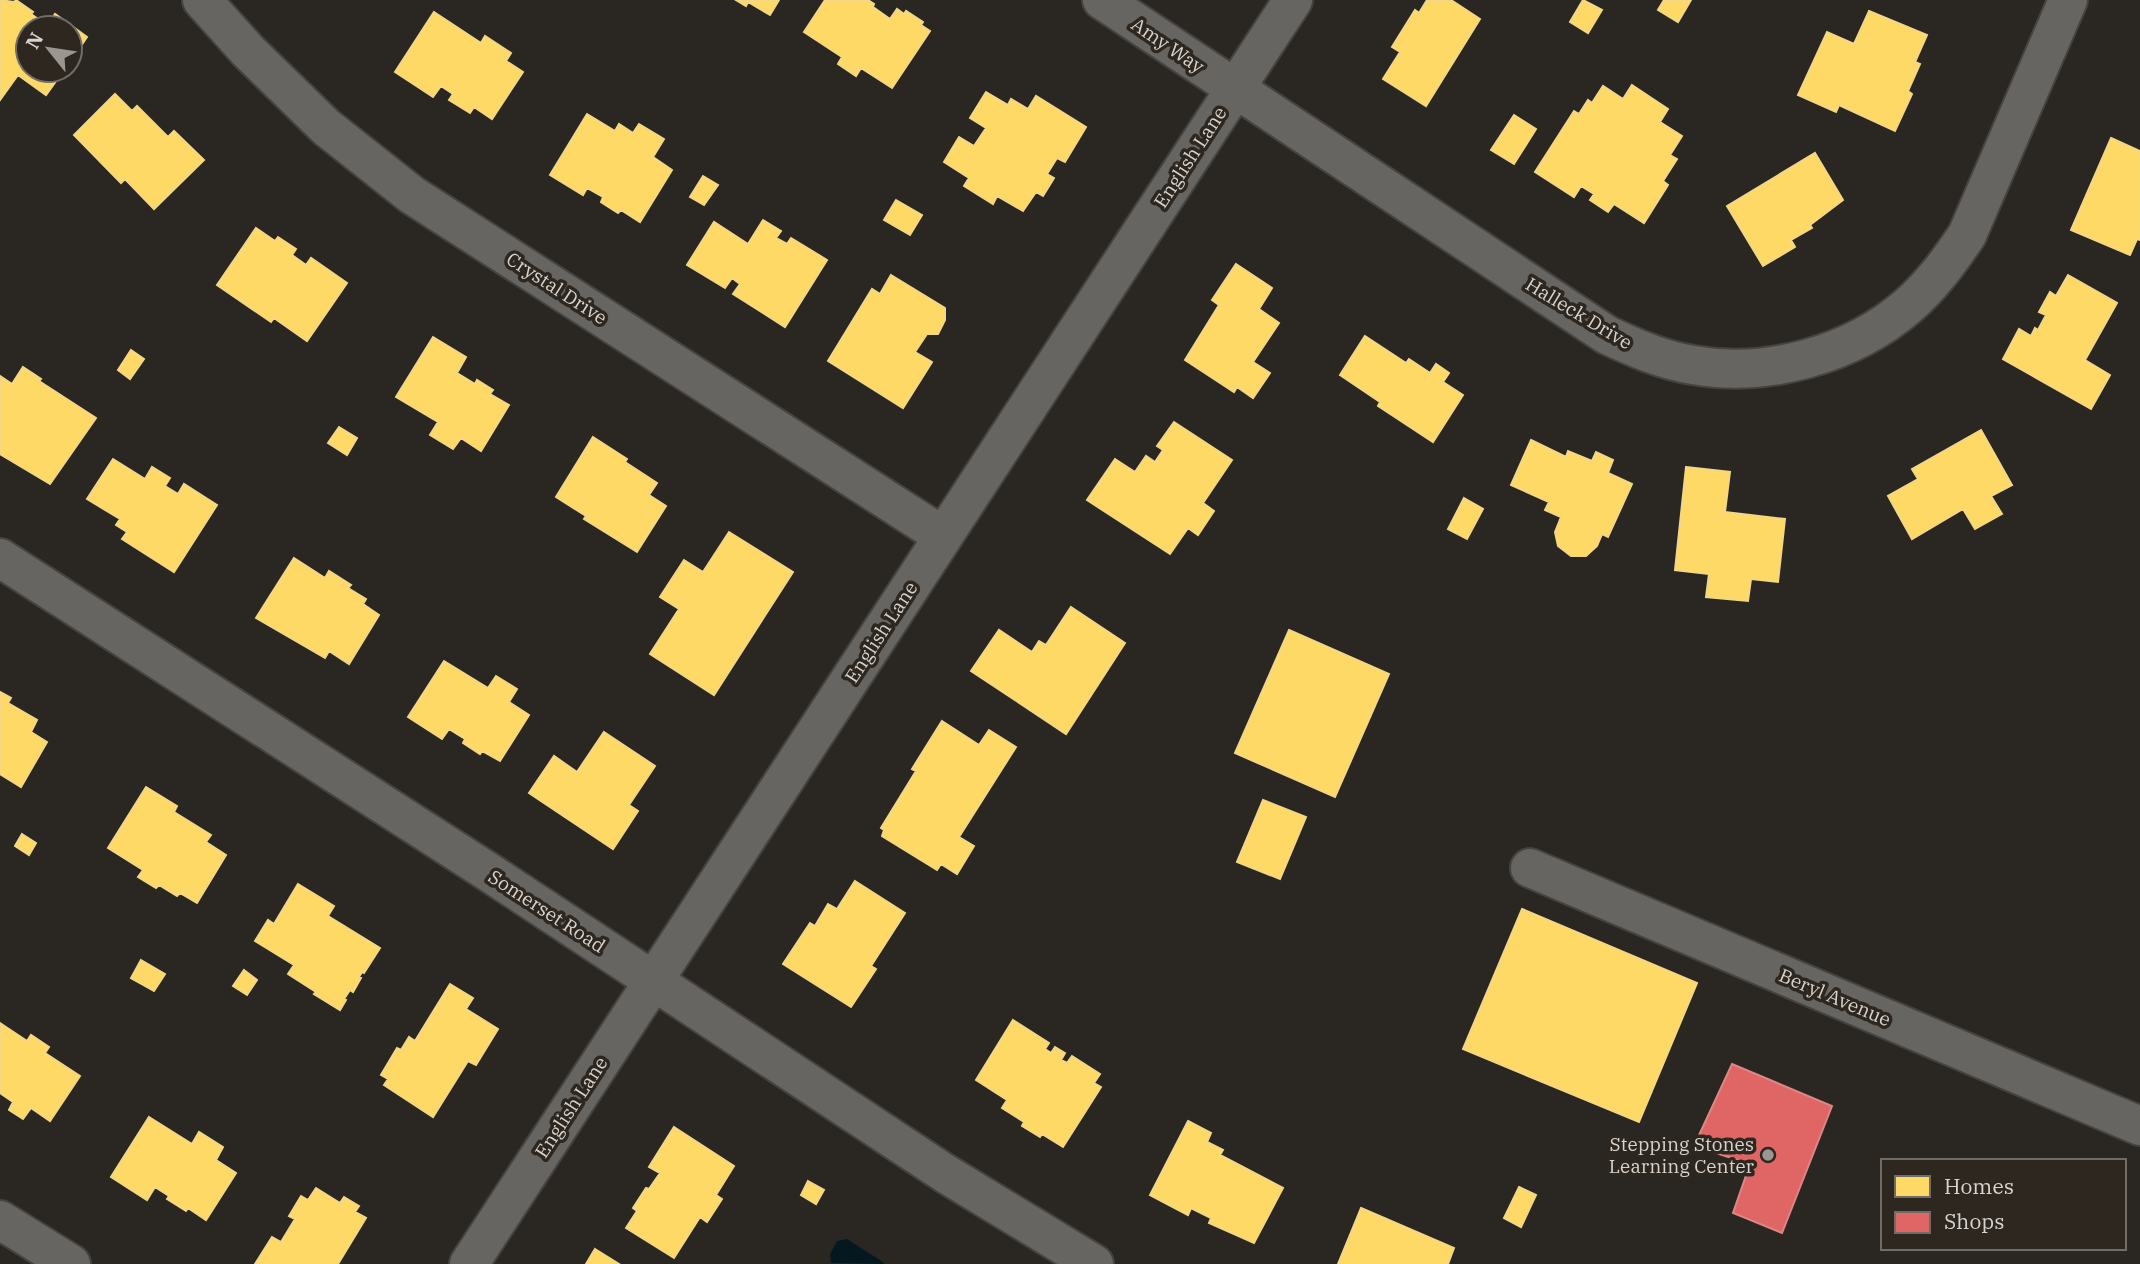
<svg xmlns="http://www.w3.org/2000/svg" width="2140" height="1264" font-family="'IBM Plex Serif',serif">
  <rect width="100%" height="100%" fill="#2a2723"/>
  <path fill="#05181f" d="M847,1239L883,1262L884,1264L831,1263L830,1254L837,1241Z"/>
  <path fill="#ffd966" stroke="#f3d785" stroke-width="2" d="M0,0L14,2L16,0L33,12L31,14L47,25L55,14L87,37L70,62V28H28V70H64L46,95L18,75L0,100Z
    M736,0H779L770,15L748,2L746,6Z
    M825,0H868L874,4L873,7L890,19L897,9L904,14L906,11L923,22L921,25L930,31L892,88L861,68L856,76L838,64L842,57L804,32Z
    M1427,0H1451L1480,19L1426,106L1383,79L1400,52L1392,47L1415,10L1419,13Z
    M1583,0L1602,10L1588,33L1570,22Z
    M1664,0H1691L1678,22L1658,10Z
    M1869,11L1927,35L1915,62L1920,64L1908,91L1912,94L1895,131L1839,105L1836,112L1798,95L1827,32L1854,44Z
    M434,12L481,43L485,36L511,53L506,61L523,72L492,119L474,107L470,113L449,100L453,94L441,86L433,97L395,72Z
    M1632,85L1668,109L1660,122L1682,136L1670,155L1677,159L1663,181L1668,185L1644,223L1614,204L1608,212L1590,200L1594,194L1581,186L1574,197L1535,172L1574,111L1579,114L1588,100L1592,103L1603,86L1623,99Z
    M986,92L1008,105L1011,99L1028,109L1036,96L1086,127L1065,162L1057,158L1047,174L1054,178L1043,196L1036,192L1023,211L997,196L993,204L964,186L969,178L944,162L959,137L974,146L986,128L970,118Z
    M115,94L132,111L137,106L168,137L174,131L204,160L154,209L125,179L121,183L74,135Z
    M587,114L615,131L619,124L633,133L639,124L664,139L653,157L672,170L640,222L621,210L618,213L601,202L603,197L587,188L583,195L550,175Z
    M1514,115L1536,129L1514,164L1491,150Z
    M2111,138L2140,151V240L2137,239L2130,255L2071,230Z
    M1815,153L1843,200L1810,225L1812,228L1791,240L1795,247L1763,266L1727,206Z
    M703,176L718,185L704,205L690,197Z
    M896,200L922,215L910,235L884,220Z
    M763,220L781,231L776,238L787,244L791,238L827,260L785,327L733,294L740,284L732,278L725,288L687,265L714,222L748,244Z
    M256,228L275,241L278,237L296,249L292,255L306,265L311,258L347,283L307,341L274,318L271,322L217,285Z
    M1236,264L1272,288L1259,309L1279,323L1253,362L1270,373L1253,398L1237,387L1234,392L1185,360L1219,305L1212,300Z
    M891,275L945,308V320L938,334H927L915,352L932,362L903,408L828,361L872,289L880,294Z
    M2068,275L2117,303L2085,360L2110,375L2091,409L2003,359L2019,329L2031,336L2035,328L2038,330L2046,315L2039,312L2050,292L2056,296Z
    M1365,336L1406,363L1409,359L1430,373L1436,364L1449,373L1443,382L1463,395L1433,442L1378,406L1380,402L1340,375Z
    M433,337L466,357L457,373L475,384L477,380L493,390L490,394L509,405L481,451L461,438L453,449L430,435L438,422L396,397Z
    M131,350L144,359L130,379L118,370Z
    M23,367L41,379L39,381L96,418L50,484L0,454V376L12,384Z
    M1174,422L1232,460L1203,503L1214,511L1198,535L1188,528L1170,554L1087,500L1115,459L1135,472L1146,456L1155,462L1163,450L1157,446Z
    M339,427L357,438L347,455L328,443Z
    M1981,430L2012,485L1991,496L2002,514L1975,529L1963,509L1912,539L1888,496L1918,479L1912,469Z
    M593,437L627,459L625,462L657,483L649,495L666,506L637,552L584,519L586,516L556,497Z
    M1531,440L1566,457L1568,451L1592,461L1596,452L1613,460L1608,473L1632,484L1608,537L1602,534L1597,546L1586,556H1571L1558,546L1555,532L1561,517L1545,510L1549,502L1511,485Z
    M113,459L145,479L152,467L170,478L165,486L178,494L184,484L217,505L174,572L122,539L127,532L116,525L120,519L87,499Z
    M1686,467L1730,472L1725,512L1785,519L1778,582L1751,579L1748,601L1706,597L1709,574L1675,570Z
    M1464,498L1483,509L1467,539L1448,529Z
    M729,532L793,572L714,695L650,654L679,609L660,597L684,560L703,572Z
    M294,558L325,578L329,571L351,585L348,588L366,599L363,604L379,615L349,664L329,651L325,658L256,618Z
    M1071,607L1125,643L1066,734L971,671L999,630L1032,652L1039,641L1046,645Z
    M1289,630L1389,674L1335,797L1235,753Z
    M444,661L488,688L496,676L517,689L509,702L529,715L500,761L482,751L480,754L463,743L465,739L449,729L442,739L408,717Z
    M0,692L11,698L8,703L37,720L31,732L47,742L21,787L0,774Z
    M942,721L979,745L989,730L1016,747L959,837L974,846L957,874L941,864L937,870L882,836L884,830L881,828L916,771L912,769Z
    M604,732L655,766L629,805L638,811L613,849L529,793L554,756L577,772Z
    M146,787L177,806L174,812L211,835L206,842L226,855L197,903L180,893L177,896L159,885L156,888L138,877L143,870L108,848Z
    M1263,800L1306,817L1280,879L1237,862Z
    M22,834L36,843L29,855L15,846Z
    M855,881L905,913L871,966L876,969L851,1007L783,964L810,923L815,926L828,904L837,909Z
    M298,884L334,906L328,916L380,948L364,973L362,972L359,977L361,978L353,992L350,990L344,999L346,1000L340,1010L314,994L316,992L288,974L294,965L255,941L268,920L274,924Z
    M1522,909L1697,983L1639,1122L1463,1049Z
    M141,960L165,974L154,991L131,978Z
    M244,970L257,980L247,995L233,986Z
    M450,984L473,998L466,1009L498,1029L476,1065L468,1061L433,1117L384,1085L388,1079L381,1075L397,1048L401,1050L409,1037L415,1041Z
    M1013,1020L1049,1043L1045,1049L1051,1053L1055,1047L1065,1053L1061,1060L1067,1063L1072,1056L1100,1074L1094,1083L1101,1087L1063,1147L1042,1134L1040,1137L1022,1126L1024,1122L1002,1108L1007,1100L976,1080Z
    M0,1023L27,1041L31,1035L49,1047L45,1053L80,1076L50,1121L31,1108L23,1119L9,1110L13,1102L0,1093Z
    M149,1117L192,1144L199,1132L223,1147L216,1160L236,1173L206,1220L188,1208L186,1211L167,1199L169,1196L155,1187L147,1200L111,1177Z
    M1188,1121L1211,1133L1207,1142L1223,1150L1220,1155L1283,1188L1254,1243L1209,1223L1211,1218L1191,1208L1188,1215L1150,1195Z
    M674,1127L734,1166L716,1195L722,1199L707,1222L700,1217L674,1258L626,1228L637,1211L633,1208L646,1188L649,1189L660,1173L649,1167Z
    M808,1181L824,1190L816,1204L801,1195Z
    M1519,1187L1536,1195L1521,1227L1504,1218Z
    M316,1188L340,1203L344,1197L359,1206L355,1212L366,1218L338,1264H255L272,1237L281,1242L295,1219L289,1216L301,1196L308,1200Z
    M1361,1208L1454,1248L1448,1264H1338Z
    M595,1249L619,1264H586Z"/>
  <path fill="#e06666" stroke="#dd8785" stroke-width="2" d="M1732,1064L1832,1106L1782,1233L1733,1213L1750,1164L1694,1146Z"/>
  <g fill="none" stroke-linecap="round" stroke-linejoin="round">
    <defs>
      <path id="street" d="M202,0L248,51L326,127L412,195L943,536
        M1102,0L1607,335C1635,348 1662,360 1693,365C1767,378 1852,355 1909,305C1932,285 1950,260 1967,235L2068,0
        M0,558L490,873L946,1174L1094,1264
        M1530,868L2140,1126
        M0,1220L71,1264
        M469,1264L1293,0"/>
    </defs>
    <use href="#street" stroke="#45433f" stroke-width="42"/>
    <use href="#street" stroke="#676562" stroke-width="38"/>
  </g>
  <circle fill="#9a9792" stroke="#2d2720" stroke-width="2.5" cx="1768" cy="1155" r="7"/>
  <g text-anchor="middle" stroke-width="7" stroke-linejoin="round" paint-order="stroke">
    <g font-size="19" fill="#d7d3ce" stroke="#2d2720">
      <text transform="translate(1168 45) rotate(34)" y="7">Amy Way</text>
      <text transform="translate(1190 157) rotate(-57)" y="7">English Lane</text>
      <text transform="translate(557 288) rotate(33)" y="7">Crystal Drive</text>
      <text transform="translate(1579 313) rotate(31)" y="7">Halleck Drive</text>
      <text transform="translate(881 632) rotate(-57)" y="7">English Lane</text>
      <text transform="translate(547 911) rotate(33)" y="7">Somerset Road</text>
      <text transform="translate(1835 997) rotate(23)" y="7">Beryl Avenue</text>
      <text transform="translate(571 1107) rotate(-57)" y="7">English Lane</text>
    </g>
    <g font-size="19" fill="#d7d3ce" stroke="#2d2720" text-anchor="end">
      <text x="1754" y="1151">Stepping Stones<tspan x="1754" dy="22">Learning Center</tspan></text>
    </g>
  </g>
  <rect x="1881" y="1159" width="245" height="91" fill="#2d2720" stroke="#716c66" stroke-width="2"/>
  <rect x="1895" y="1176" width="35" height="21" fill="#ffd966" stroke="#716c66" stroke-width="2"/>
  <text x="1944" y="1194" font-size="21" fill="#d7d3ce">Homes</text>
  <rect x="1895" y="1212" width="35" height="21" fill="#e06666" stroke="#716c66" stroke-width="2"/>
  <text x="1944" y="1229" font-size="21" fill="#d7d3ce">Shops</text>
  <g transform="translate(49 49) rotate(300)"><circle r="33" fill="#2d2720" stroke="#716c66" stroke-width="2"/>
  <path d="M0-5L12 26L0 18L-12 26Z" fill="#9a9792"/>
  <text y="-10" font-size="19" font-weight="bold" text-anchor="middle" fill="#d7d3ce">N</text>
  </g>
</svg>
